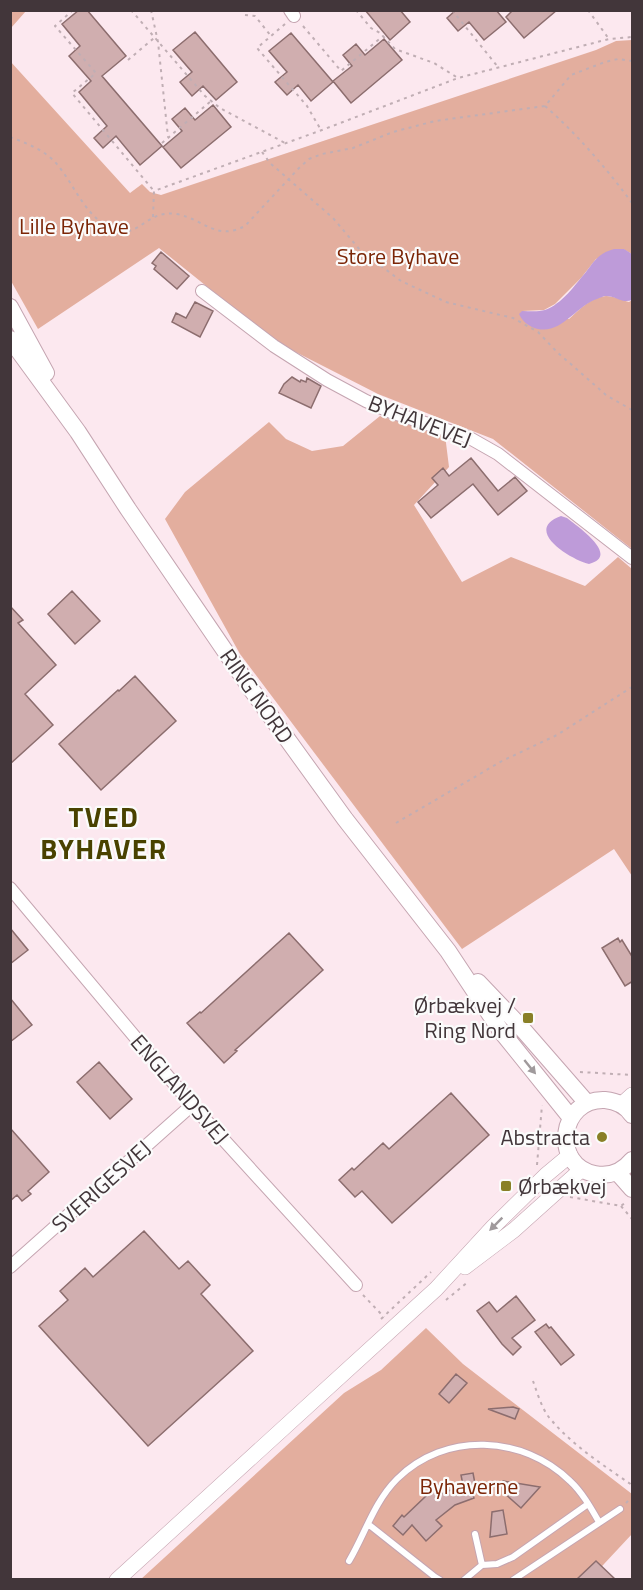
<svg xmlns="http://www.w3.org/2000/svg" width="643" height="1590" font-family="'Titillium Web',sans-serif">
  <rect width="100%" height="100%" fill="#fce8ef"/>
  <path fill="#e3ae9e" d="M11,10L26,11L11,28L10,11Z
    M632,40V254L623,249L596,259L581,278L555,304L544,310L522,311L569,319C579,310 591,297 606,296C613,296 622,300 629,302L632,300V549L493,439L378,394L276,342L159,248L38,329L11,281L10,61L130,193L142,184L150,192L161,195L596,50L616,41Z
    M380,416L445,435L449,467L414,505L462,582L511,557L585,586L618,557L632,569V876L614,849L462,949L240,654L165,519L185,492L269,422L286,439L312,451L343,446Z
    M426,1328L463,1364L632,1494V1534L590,1579L140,1580L344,1393L381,1370Z"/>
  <path fill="#be9bd9" d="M614,249H624L632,254V300C622,304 616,296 606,296C603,296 600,298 597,299C575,306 559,339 532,327C526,324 522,320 519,314L522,311C529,311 538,312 545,310C562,304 575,285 586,272C595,260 599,253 614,249Z
    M561,516L567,518C577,526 621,556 589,564C571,560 522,530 561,516Z"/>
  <path fill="#d0aeaf" stroke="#8c6d6e" stroke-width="1.5" d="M79,10H87L126,56L102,76L162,146L140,165L116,136L103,148L94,138L107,126L79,92L91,81L69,56L80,46L62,24Z
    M365,10H400L410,22L390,40Z
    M456,10H496L506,22L484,40L469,22L458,31L447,18Z
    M513,10H557L524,38L506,17Z
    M195,32L237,82L216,100L203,86L192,96L180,82L192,72L173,50Z
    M291,33L333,82L311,101L298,85L287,95L275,82L287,72L269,51Z
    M384,39L402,60L351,103L333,81L352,66L343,55L356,44L365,55Z
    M213,105L231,127L181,168L163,147L182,131L172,119L185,108L195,120Z
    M161,252L189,276L177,289L154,269L156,266L152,263Z
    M195,302L213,311L200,337L172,322L176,313L186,318Z
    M292,377L300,382L301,380L306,382L307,378L321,386L311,408L279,393L284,384Z
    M471,458L498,491L515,477L527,491L498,515L473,484L431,518L418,502L438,485L432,478L443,468L449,476Z
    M72,591L100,621L75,644L48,614Z
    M10,606L23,620L18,623L56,665L25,694L53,725L10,764Z
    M135,676L176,721L101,790L59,744L118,690L119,691Z
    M10,928L28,950L10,964Z
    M289,933L323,970L235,1050L237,1051L224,1063L187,1023L200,1012L201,1013Z
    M618,938L620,942L622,940L633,958V981L625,986L602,948Z
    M10,998L32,1025L10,1042Z
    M99,1062L132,1099L110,1119L77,1082Z
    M451,1093L489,1135L392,1223L362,1191L355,1197L339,1180L352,1168L354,1170L383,1143L389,1149Z
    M10,1128L49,1172L28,1191L31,1194L22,1201L17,1195L10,1201Z
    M144,1231L179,1269L188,1261L210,1285L201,1294L253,1351L148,1446L39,1326L68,1300L60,1291L85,1268L93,1277Z
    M516,1296L535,1320L512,1338L521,1347L513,1355L502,1344L477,1311L489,1302L497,1312Z
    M546,1324L549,1328L551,1327L574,1355L561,1365L535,1332Z
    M456,1374L467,1383L449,1403L439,1394Z
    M513,1407L519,1409L515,1419L488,1409Z
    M473,1473L476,1489L471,1490L474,1498L455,1505L436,1520L442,1526L426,1541L412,1525L403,1535L393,1526L402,1515L404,1517L428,1494L427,1492L437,1486L441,1494L463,1485L461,1475Z
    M503,1481L540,1487L521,1508L503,1492Z
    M503,1510L507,1534L490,1537L492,1512Z
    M596,1561L616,1580H576Z"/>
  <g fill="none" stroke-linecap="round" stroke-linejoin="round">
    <defs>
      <path id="service" d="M368,1524L435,1577L440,1580
        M475,1534L482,1565
        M349,1561C365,1534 374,1502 397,1479C445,1431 523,1435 570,1481C582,1492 591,1508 599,1522
        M464,1580L482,1565L497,1564L513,1557L588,1504
        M513,1580L620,1509"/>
      <path id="minor" d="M290,10L294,16
        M202,291L274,346L327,380L366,401L391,412L468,437L498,454L632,558
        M10,888L192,1105L356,1285
        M10,1267L192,1105"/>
      <path id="tertiary" d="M621,1105L632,1095
        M465,1267L514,1230L582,1169
        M117,1580L436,1289L493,1227L546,1175L570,1155"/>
      <path id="secondary" d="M10,307L46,373
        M10,339L78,432L128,509L251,689L345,819L448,951L501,1031L571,1118
        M478,982L519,1025L587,1103
        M632,1115C626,1106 616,1101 605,1100C559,1098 551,1166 595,1174C610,1177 623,1171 632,1160
        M617,1172L632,1189"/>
    </defs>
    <use href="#service" stroke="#c5a5b1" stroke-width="8"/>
    <use href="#minor" stroke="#c5a5b1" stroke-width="14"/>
    <use href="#tertiary" stroke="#c5a5b1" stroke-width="16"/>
    <use href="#secondary" stroke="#c5a5b1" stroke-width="18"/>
    <path stroke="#c0aeb4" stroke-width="2" stroke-dasharray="3 4.5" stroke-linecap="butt" d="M73,10L55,26L96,73L72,93L154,191
      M131,10L205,96L220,108L285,143
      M151,10L158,42L168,137
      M356,10L371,28L380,33L395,49L434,63L458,78
      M452,10L498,67
      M588,10L609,39
      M245,15L255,16L271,36
      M285,24L257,48L307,106L321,130
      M303,26L341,71L383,36
      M128,60L154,38
      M545,106C576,133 608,170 632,203
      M10,137C26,143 42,149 54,161C75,183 85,221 118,231C138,237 149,209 177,214C205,220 216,241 245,226L299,168L309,159L322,154L353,148L393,132L435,121L545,106L571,75L605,62L618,59L632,61
      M162,143L211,101
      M262,152L270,163L333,218L360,250L401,281L446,302L513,318L538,332L557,352L606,395L632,410
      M153,217L154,191L322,130L458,78L609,39L632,37
      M396,823L502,761L557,735L632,687
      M580,1072L632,1075
      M537,1165L542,1105
      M570,1197L621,1206L626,1202
      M621,1206L632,1219
      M363,1295L384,1317
      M446,1300L469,1281
      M381,1319L431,1272
      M533,1381C537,1392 541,1406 548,1416C570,1444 603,1465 632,1485
      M626,1503L632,1497"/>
    <use href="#service" stroke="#fff" stroke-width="6"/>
    <use href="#minor" stroke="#fff" stroke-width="12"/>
    <use href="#tertiary" stroke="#fff" stroke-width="15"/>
    <use href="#secondary" stroke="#fff" stroke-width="16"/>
  </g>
  <defs><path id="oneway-solid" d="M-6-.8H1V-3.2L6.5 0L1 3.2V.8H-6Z" transform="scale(1.5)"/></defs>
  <g fill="#a09a9c">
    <use href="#oneway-solid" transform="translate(530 1067) rotate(51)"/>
    <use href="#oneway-solid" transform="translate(496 1224) rotate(135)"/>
  </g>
  <g fill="#898027" stroke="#fbfbfb" stroke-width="2">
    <rect x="522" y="1012" width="12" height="12" rx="3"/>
    <circle cx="602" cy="1137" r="6"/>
    <rect x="500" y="1180" width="12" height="12" rx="3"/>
  </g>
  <g text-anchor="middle" stroke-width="4.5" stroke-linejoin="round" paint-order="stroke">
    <g font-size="22" fill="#7b2506" stroke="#fbfbfb">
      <text x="74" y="234">Lille Byhave</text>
      <text x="398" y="264">Store Byhave</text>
      <text x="469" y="1494">Byhaverne</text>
    </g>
    <g font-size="22" fill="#42363a" stroke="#fbfbfb">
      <text transform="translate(420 421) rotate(21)" y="8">BYHAVEVEJ</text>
      <text transform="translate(257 696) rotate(55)" y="8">RING NORD</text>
      <text transform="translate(180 1089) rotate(49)" y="8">ENGLANDSVEJ</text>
      <text transform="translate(101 1186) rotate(-42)" y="8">SVERIGESVEJ</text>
    </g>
    <g font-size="22" fill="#42363a" stroke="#fbfbfb" text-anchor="end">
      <text x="516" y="1013">Ørbækvej /<tspan x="516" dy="25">Ring Nord</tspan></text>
      <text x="590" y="1145">Abstracta</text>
      <text x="518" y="1194" text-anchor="start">Ørbækvej</text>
    </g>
    <g font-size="28" font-weight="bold" letter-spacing="1.5" fill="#494200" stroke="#fbfbfb">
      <text x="104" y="827">TVED<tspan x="104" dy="32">BYHAVER</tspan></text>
    </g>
  </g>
  <rect width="643" height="1590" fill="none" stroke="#42363a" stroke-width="24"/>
</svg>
